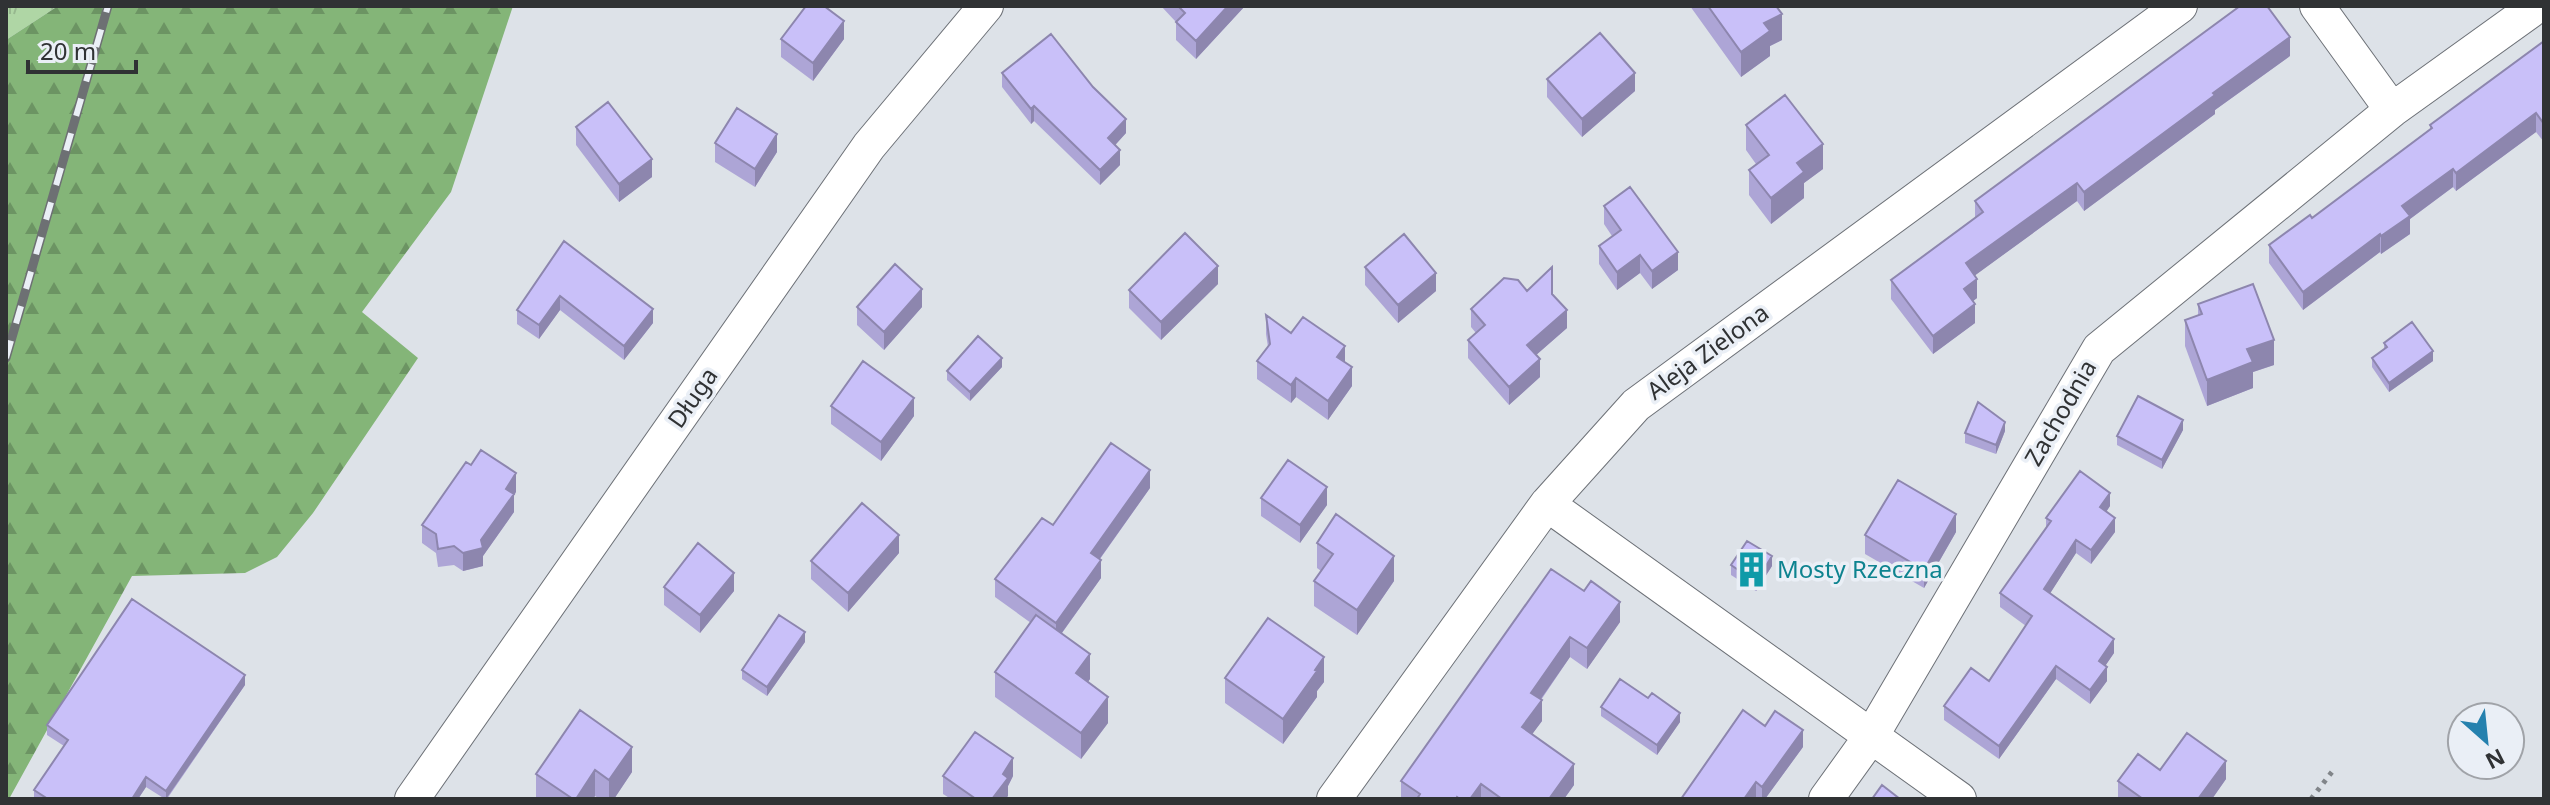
<svg xmlns="http://www.w3.org/2000/svg" width="2550" height="805" font-family="'Noto Sans',sans-serif">
  <defs>
    <pattern id="grass-tufts" width="24" height="20" patternUnits="userSpaceOnUse" patternTransform="scale(2)"><rect width="24" height="20" fill="#afd6a5"/><path d="M3 7l-1-3M5 7V3M7 7l1-3M15 17l-1-3M17 17v-4M19 17l1-3" fill="none" stroke="#97b88f"/></pattern>
    <pattern id="forest-firs" width="22" height="20" patternUnits="userSpaceOnUse" patternTransform="scale(2)"><rect width="22" height="20" fill="#84b578"/><path d="M5 1l3.5 6h-7zM16 11l3.5 6h-7z" fill="#6c9463"/></pattern>
  </defs>
  <rect width="100%" height="100%" fill="#dde2e8"/>
  <path fill="url(#grass-tufts)" d="M6,6H58L6,40Z"/>
  <path fill="url(#forest-firs)" d="M58,6H513L451,192L362,312L418,358L313,513L277,557L245,573L132,576L9,799H6V40Z"/>
  <g fill="none" stroke-linecap="round" stroke-linejoin="round">
    <defs>
      <path id="minor" d="M2317,6L2392,110
        M1547,504L1959,799
        M412,799L869,146L986,6
        M1334,799L1547,504L1636,405L2180,6
        M1826,799L1872,735L2099,349L2392,110L2534,8"/>
    </defs>
    <use href="#minor" stroke="#6d7177" stroke-width="36"/>
    <path stroke="#818589" stroke-width="5" stroke-dasharray="4 6" stroke-linecap="butt" d="M2311,799L2335,768"/>
    <use href="#minor" stroke="#fff" stroke-width="34"/>
    <defs>
      <path id="rail" d="M6,358L108,6"/>
    </defs>
    <use href="#rail" stroke="#6d7073" stroke-width="9"/>
    <use href="#rail" stroke="#eaeff6" stroke-width="6" stroke-dasharray="18" stroke-linecap="butt"/>
  </g>
  <path fill="#ada5d6" d="M1161,6H1245L1196,59L1176,40V22Z
    M1690,6H1776L1782,40L1770,46V56L1741,77Z
    M781,39H844L813,81L781,57Z
    M2544,41V142L2536,132L2456,191L2453,187L2410,219V234L2381,254L2380,252L2303,310L2269,263V245L2312,218L2430,129V125Z
    M2290,56L2215,110V114L2084,211L2077,201L1975,275L1977,298L1973,301L1975,323L1933,354L1891,299V280L1975,218V201Z
    M1002,73L1126,133L1115,145L1120,165L1100,185L1034,121L1031,124L1002,87Z
    M1547,79L1635,91L1582,137L1547,97Z
    M1746,125L1823,169L1804,183V198L1771,224L1749,195V170L1756,164L1746,150Z
    M576,127L652,177L619,202L576,145Z
    M715,143L777,152L755,187L715,162Z
    M1604,206L1678,270L1652,289L1640,273L1617,290L1599,264V246L1612,236L1604,224Z
    M564,241L653,323L624,360L560,310L539,339L517,324V310Z
    M1365,267L1436,291L1398,323L1365,285Z
    M1218,284L1161,340L1129,308V290Z
    M1527,291L1552,294L1567,328L1536,355L1540,377L1509,405L1468,358V340L1476,333L1471,327V309Z
    M2198,304L2274,365L2253,372V388L2207,406L2185,346V320L2198,316Z
    M857,307H922L884,350L857,325Z
    M1266,315L1291,333L1345,362L1352,386L1328,420L1296,397L1291,403L1257,379V361L1268,347L1266,334Z
    M2384,343L2433,361L2389,392L2372,367V358L2384,349Z
    M1002,367L970,401L947,380V371Z
    M831,406L914,416L881,461L831,424Z
    M2183,430L2162,469L2117,445V436Z
    M2005,431L1996,454L1965,443V433Z
    M1150,488L1100,559L1101,578L1062,633L1090,679L1088,682L1108,723L1081,759L995,697V672L1031,623L995,597V579L1053,525Z
    M516,492L514,495V512L483,556V566L463,571L454,565L438,567L436,553L422,543V525Z
    M1261,498L1327,505L1300,543L1261,516Z
    M2110,506L2106,512L2115,532L2091,564L2076,553L2050,593L2114,653L2105,666L2107,681L2090,704L2056,679L1999,759L1944,720V706L1989,681L2026,626L2000,607V593L2046,528V518Z
    M1956,532L1924,588L1865,554V535Z
    M1317,543L1394,581L1357,635L1314,606V581L1321,571L1317,568Z
    M899,553L848,612L811,579V561Z
    M1731,565L1772,566L1756,591L1731,575Z
    M1551,569L1620,622L1587,669L1570,657L1541,700L1542,721L1532,734L1574,785L1564,799H1401V781Z
    M664,587L734,591L700,633L664,605Z
    M805,642L767,696L742,679V670Z
    M1225,678L1324,682L1317,691V697L1283,744L1225,703Z
    M245,685L167,799H165L146,787L138,799H34V790L64,746L47,735V725Z
    M1601,707L1680,722L1657,755L1601,716Z
    M580,710L632,772L614,799H600L595,796L593,799H536V774Z
    M1803,747L1765,799H1681Z
    M2160,770L2226,779L2212,799H2118V781Z
    M943,776H1013L1008,786V796L1005,799H951L943,794Z"/>
  <path fill="#8d86ae" d="M1228,6H1245L1196,59V41Z
    M1782,14V40L1770,46V56L1741,77V52L1764,23Z
    M844,21V39L813,81V63Z
    M2290,37V56L2215,110V114L2084,211V192L2213,93Z
    M1635,73V91L1582,137V119Z
    M1034,106V121L1031,124V109Z
    M2536,113V132L2456,191V173Z
    M1126,119V133L1108,153V138Z
    M777,134V152L755,187V169Z
    M1823,144V169L1804,183V198L1771,224V198L1797,163Z
    M1120,150V165L1100,185V170Z
    M652,159V177L619,202V184Z
    M2453,169V187L2410,219V234L2381,254V236L2402,206Z
    M2077,183V201L1966,282V263Z
    M2380,234V252L2303,310V292Z
    M1678,252V270L1652,289V271Z
    M1640,255V273L1617,290V272Z
    M1218,266V284L1161,340V322Z
    M1436,273V291L1398,323V305Z
    M1977,279V298L1964,308V289Z
    M922,289V307L884,350V332Z
    M560,296V310L539,339V325Z
    M1975,304V323L1933,354V336Z
    M653,309V323L624,360V346Z
    M1567,310V328L1527,363V345Z
    M2274,340V365L2253,372V388L2207,406V380L2247,349Z
    M1345,346V364L1337,357Z
    M2433,351V361L2389,392V383Z
    M1002,358V367L970,401V392Z
    M1540,359V377L1509,405V387Z
    M1352,367V386L1328,420V401Z
    M1296,378V397L1291,403V385Z
    M914,398V416L881,461V442Z
    M2183,420V430L2162,469V460Z
    M2005,422V431L1996,454V445Z
    M1150,470V488L1091,571V553Z
    M516,473V492L514,495V512L483,556V566L463,571V553L481,540L506,489Z
    M1327,487V505L1300,543V525Z
    M2110,493V506L2100,521V507Z
    M1956,514V532L1924,588V570Z
    M2115,518V532L2091,564V550Z
    M899,535V553L848,612V593Z
    M2076,540V553L2044,603V589Z
    M1394,556V581L1357,635V610Z
    M1772,556V566L1756,591V582Z
    M1101,560V578L1056,641V623Z
    M734,573V591L700,633V615Z
    M1620,602V622L1587,669V648Z
    M805,632V642L767,696V687Z
    M1570,637V657L1531,713V693Z
    M2114,639V653L2099,675V661Z
    M1090,654V679L1076,698V673Z
    M1324,657V682L1317,691V697L1283,744V719Z
    M2056,666V679L1999,759V746Z
    M2107,667V681L2090,704V690Z
    M245,675V685L166,799V791Z
    M1108,697V723L1081,759V733Z
    M1542,700V721L1522,748V727Z
    M1680,713V722L1657,755V745Z
    M1803,730V747L1765,799H1762V787Z
    M632,747V772L614,799H609V780Z
    M1013,758V776L1008,786V796L1005,799H992L1003,774Z
    M2226,761V779L2212,799H2198Z
    M1574,764V785L1564,799H1549Z
    M595,770V796L593,799H576Z
    M146,777V787L138,799H132Z
    M1756,782V799H1744Z
    M1481,784V799H1470Z"/>
  <path fill="#c9c0f9" stroke="#8d86ae" stroke-width="2" d="M806,6H824L844,21L813,63L781,39Z
    M1178,6H1228L1196,41L1176,22L1185,13Z
    M1708,6H1776L1782,14L1764,23L1770,31L1741,52Z
    M2240,6H2267L2290,37L2213,93L2215,95L2084,192L2077,183L1966,263L1977,279L1964,289L1975,304L1933,336L1891,280L1983,212L1975,201Z
    M1600,33L1635,73L1582,119L1547,79Z
    M1051,34L1093,87L1126,119L1108,138L1120,150L1100,170L1034,106L1031,109L1002,73Z
    M2544,41V124L2536,113L2456,173L2453,169L2402,206L2410,216L2381,236L2380,234L2303,292L2269,245L2310,215L2312,218L2432,128L2430,125Z
    M1785,95L1823,144L1797,163L1804,172L1771,198L1749,170L1769,155L1746,125Z
    M608,102L652,159L619,184L576,127Z
    M737,108L777,134L755,169L715,143Z
    M1630,187L1678,252L1652,271L1640,255L1617,272L1599,246L1621,230L1604,206Z
    M1185,233L1218,266L1161,322L1129,290Z
    M1404,234L1436,273L1398,305L1365,267Z
    M564,241L653,309L624,346L560,296L539,325L517,310Z
    M895,264L922,289L884,332L857,307Z
    M1552,267V294L1567,310L1527,345L1540,359L1509,387L1468,340L1485,325L1471,309L1504,278L1518,280L1527,291Z
    M2253,284L2274,340L2247,349L2253,362L2207,380L2185,320L2202,314L2198,304Z
    M1266,315L1291,333L1303,317L1345,346L1337,357L1352,367L1328,401L1296,378L1291,385L1257,361L1270,344Z
    M2412,322L2433,351L2389,383L2372,358L2387,347L2384,343Z
    M978,336L1002,358L970,392L947,371Z
    M863,361L914,398L881,442L831,406Z
    M2138,396L2183,420L2162,460L2117,436Z
    M1978,402L2005,422L1996,445L1965,433Z
    M1111,443L1150,470L1091,553L1101,560L1056,623L995,579L1042,518L1053,525Z
    M481,450L516,473L506,489L514,494L481,540L483,548L463,553L454,546L438,549L436,534L422,525L466,462L471,465Z
    M1288,460L1327,487L1300,525L1261,498Z
    M2080,471L2110,493L2100,507L2115,518L2091,550L2076,540L2044,589L2114,639L2099,661L2107,667L2090,690L2056,666L1999,746L1944,706L1971,668L1989,681L2032,616L2000,593L2051,521L2046,518Z
    M1898,480L1956,514L1924,570L1865,535Z
    M862,503L899,535L848,593L811,561Z
    M1336,514L1394,556L1357,610L1314,581L1333,554L1317,543Z
    M1747,541L1772,556L1756,582L1731,565Z
    M698,543L734,573L700,615L664,587Z
    M1551,569L1584,591L1591,581L1620,602L1587,648L1570,637L1531,693L1542,700L1522,727L1574,764L1549,799H1502L1481,784L1470,799H1460L1457,797L1456,799H1417L1420,794L1401,781Z
    M132,599L245,675L166,791L146,777L132,799H48L34,790L68,740L47,725Z
    M779,615L805,632L767,687L742,670Z
    M1036,615L1090,654L1076,673L1108,697L1081,733L995,672Z
    M1268,618L1324,657L1315,670L1317,671L1283,719L1225,678Z
    M1620,679L1648,698L1652,693L1680,713L1657,745L1601,707Z
    M580,710L632,747L609,780L595,770L576,799H573L536,774Z
    M1743,710L1765,726L1775,711L1803,730L1762,787L1756,782L1744,799H1681Z
    M975,732L1013,758L1003,774L1008,778L992,799H976L943,776Z
    M2187,733L2226,761L2198,799H2143L2118,781L2138,754L2160,770Z
    M1882,785L1900,799H1872Z"/>
  <defs>
    <symbol id="building-bare" viewBox="-9 -9 18 18"><path d="M-4-6H4V6H1V3H-1V6H-4ZM-2.5-4.3h1.7v1.8h-1.7ZM.8-4.3h1.7v1.8H.8ZM-2.5-1h1.7V.8h-1.7ZM.8-1h1.7V.8H.8Z" fill="#0f9aa8" stroke="#eaeff6" stroke-width="2.5" paint-order="stroke"/></symbol>
  </defs>
  <g fill-rule="evenodd">
    <use href="#building-bare" x="1726" y="544" width="51" height="51"/>
  </g>
  <g text-anchor="middle" stroke-width="7" stroke-linejoin="round" paint-order="stroke">
    <g font-size="24" fill="#303234" stroke="#eaeff6">
      <text transform="translate(1708 352) rotate(-36)" y="8">Aleja Zielona</text>
      <text transform="translate(693 398) rotate(-55)" y="8">Długa</text>
      <text transform="translate(2061 413) rotate(-60)" y="8">Zachodnia</text>
    </g>
    <g font-size="24" fill="#0d838f" stroke="#eaeff6" text-anchor="start">
      <text x="1777" y="578">Mosty Rzeczna</text>
    </g>
  </g>
  <rect width="2550" height="805" fill="none" stroke="#303234" stroke-width="16"/>
  <g transform="translate(2486 741) rotate(153)"><circle r="38" fill="#eaeff6" stroke="#a0a3a8" stroke-width="2"/>
  <path d="M0-6L14 30L0 20L-14 30Z" fill="#2581ae"/>
  <text y="-12" font-size="22" font-weight="bold" text-anchor="middle" fill="#303234">N</text>
  </g>
  <path d="M28 60v12h108v-12" fill="none" stroke="#303234" stroke-width="4"/>
  <text x="40" y="60" font-size="24" fill="#303234" stroke="#eaeff6" stroke-width="6" paint-order="stroke">20 m</text>
</svg>
